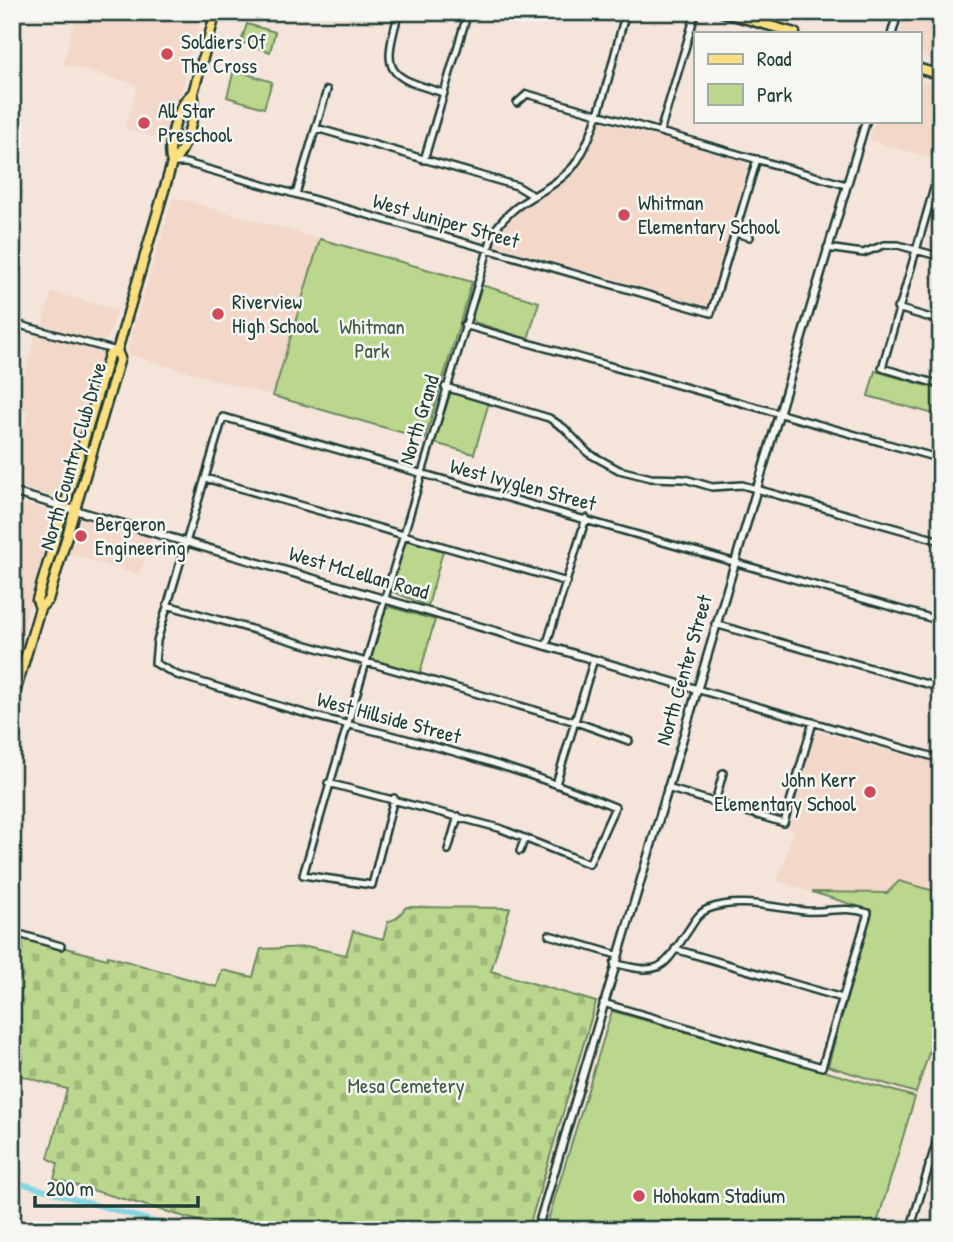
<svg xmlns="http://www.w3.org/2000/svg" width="953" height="1242" font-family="'Patrick Hand',sans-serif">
  <defs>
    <pattern id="cemetery-stones" width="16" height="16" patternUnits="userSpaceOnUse" patternTransform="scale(1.75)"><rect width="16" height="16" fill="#bbd78e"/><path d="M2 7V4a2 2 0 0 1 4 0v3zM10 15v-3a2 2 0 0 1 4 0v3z" fill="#a0b97b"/></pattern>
  </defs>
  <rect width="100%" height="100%" fill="#f4e4da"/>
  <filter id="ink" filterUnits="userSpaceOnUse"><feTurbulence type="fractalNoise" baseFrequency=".0143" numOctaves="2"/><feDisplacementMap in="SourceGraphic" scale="14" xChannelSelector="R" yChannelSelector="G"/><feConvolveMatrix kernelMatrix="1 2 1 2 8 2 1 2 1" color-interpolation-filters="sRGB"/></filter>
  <g filter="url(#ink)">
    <path fill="#f3d8ca" d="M77,12H204L167,141L125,129L138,85L63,64Z
      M906,12H941V62L920,56V33H900Z
      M920,81L941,87V161L869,140L875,121H920Z
      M600,121L749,163L707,306L494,245L507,222L521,209L554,190L578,170L593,143Z
      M173,197L320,239L273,396L126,354Z
      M52,292L117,310L107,339L102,342L42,325Z
      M36,334L99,352L103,358L64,490L56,497L12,485V466L28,412L14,408Z
      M21,503L52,511L56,518L13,663L12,536Z
      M83,517L151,537L139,575L67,553L77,522Z
      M815,731L941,764V893L899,882L887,893L866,894L812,892L778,881L793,832L787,826L792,819Z"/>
    <path fill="url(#cemetery-stones)" stroke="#6d8a61" stroke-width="2" d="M406,907L510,908L491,971L596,1002L528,1230H230L54,1179L58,1164L48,1158L67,1089L12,1073V936L61,950L62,947L107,959L108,956L217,987L222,970L253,977L261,949L311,947L346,955L353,931L383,939L388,922L397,918Z"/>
    <path fill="#bbd78e" stroke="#6d8a61" stroke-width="2" d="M247,24L275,32L270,52L241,42Z
      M234,70L272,82L264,108L227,97Z
      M320,239L472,282L425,439L273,396Z
      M481,285L539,302L528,339L474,322L472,316Z
      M875,371L941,390V416L868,396Z
      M451,392L489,402L474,454L434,443Z
      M405,540L443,551L428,606L391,591Z
      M390,607L435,620L420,673L370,659L385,610Z
      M899,881L941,893V1015L916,1093L828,1066L870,916L867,909L812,892L887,893Z
      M612,1011L915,1097L875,1230H545Z"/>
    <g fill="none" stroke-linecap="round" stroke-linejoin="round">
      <path stroke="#86d6e2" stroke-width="5" d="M12,1181L184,1230"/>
      <defs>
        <path id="minor" d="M399,12C382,72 385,76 444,93
          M517,103L527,94L846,185
          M316,128L517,186L532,195
          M660,132L696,12
          M424,160L468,12
          M172,163H186L711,313L757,159
          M941,164L882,368L941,385
          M296,194L327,90
          M735,233L750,237
          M827,248L863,253L884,245H898L941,257
          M897,308L941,321
          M12,323L117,351
          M464,325L941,459
          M445,387L549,418L564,428L588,453L619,470L651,478L685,479L712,487L742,485L941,541
          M205,478L567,582
          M167,605L576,722L629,741
          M715,624L941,688
          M546,646L586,518
          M696,689L941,759
          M328,783L499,828L589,864L615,807C523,769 441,747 346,724C289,711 233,691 177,675L155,663L157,641L223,417L941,621
          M556,784L594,659
          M667,788L784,823L813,722
          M394,798L372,885L303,875L493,233C518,195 544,197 571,169C597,141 614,52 626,12
          M715,802L723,773
          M448,850L458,816
          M520,851L525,838
          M12,932L61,946
          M549,935L617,955
          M675,949L842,998
          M603,1003L822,1067L868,913C843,905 829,913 805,911C775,908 738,897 708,909C700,912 695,920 690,928C663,967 664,977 614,963
          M929,1164L941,1167
          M910,1230L941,1127"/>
        <path id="tertiary" d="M892,33L898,12
          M12,492L696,689
          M537,1230L866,121"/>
        <path id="primary" d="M722,12L795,33
          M920,69L941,75
          M172,163C185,152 198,110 193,93L216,12
          M40,608L37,600L109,355L117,351
          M12,703L40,608L48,600L120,358L117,351L172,163C166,146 178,103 193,93"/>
      </defs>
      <use href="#minor" stroke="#1f3d34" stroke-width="10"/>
      <use href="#tertiary" stroke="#1f3d34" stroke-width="11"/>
      <use href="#primary" stroke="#1f3d34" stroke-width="13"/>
      <use href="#minor" stroke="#f6f6f2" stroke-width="5"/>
      <use href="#tertiary" stroke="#f6f6f2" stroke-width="6"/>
      <use href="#primary" stroke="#fedf80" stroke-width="8"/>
    </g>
  </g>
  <g fill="#d1495b" stroke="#f6f6f2" stroke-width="2.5">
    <circle cx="167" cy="54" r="7"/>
    <circle cx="144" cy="123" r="7"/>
    <circle cx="624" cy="215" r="7"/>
    <circle cx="218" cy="314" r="7"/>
    <circle cx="81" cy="536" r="7"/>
    <circle cx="870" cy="792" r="7"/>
    <circle cx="639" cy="1196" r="7"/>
  </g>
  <g text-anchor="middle" stroke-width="5" stroke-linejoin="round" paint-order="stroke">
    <g font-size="21" fill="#1f3d34" stroke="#f6f6f2" text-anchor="start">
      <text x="181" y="49">Soldiers Of<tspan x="181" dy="24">The Cross</tspan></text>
      <text x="158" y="118">All Star<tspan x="158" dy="24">Preschool</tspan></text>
      <text x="638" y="210">Whitman<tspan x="638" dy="24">Elementary School</tspan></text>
      <text x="232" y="309">Riverview<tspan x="232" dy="24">High School</tspan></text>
      <text x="95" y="531">Bergeron<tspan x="95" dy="24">Engineering</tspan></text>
      <text x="856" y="787" text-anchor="end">John Kerr<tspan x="856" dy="24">Elementary School</tspan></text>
      <text x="653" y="1203">Hohokam Stadium</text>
    </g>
    <g font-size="21" fill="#1f3d34" stroke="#f6f6f2">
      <text transform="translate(446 221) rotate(16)" y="7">West Juniper Street</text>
      <text transform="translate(419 420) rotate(-73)" y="7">North Grand</text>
      <text transform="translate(73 456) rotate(-74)" y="7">North Country Club Drive</text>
      <text transform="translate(523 485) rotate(15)" y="7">West Ivyglen Street</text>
      <text transform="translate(359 573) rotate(16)" y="7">West McLellan Road</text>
      <text transform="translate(684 670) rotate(-74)" y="7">North Center Street</text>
      <text transform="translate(389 718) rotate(15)" y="7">West Hillside Street</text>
    </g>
    <g font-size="21" fill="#3e5c46" stroke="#f6f6f2">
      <text x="372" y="334">Whitman<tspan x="372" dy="24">Park</tspan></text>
      <text x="406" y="1093">Mesa Cemetery</text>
    </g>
  </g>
  <rect width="953" height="1242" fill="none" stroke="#f6f6f2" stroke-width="42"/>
  <rect x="21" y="21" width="911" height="1200" fill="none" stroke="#1f3d34" stroke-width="2.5" filter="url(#ink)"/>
  <rect x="694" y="32" width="228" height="91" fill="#f6f6f2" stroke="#a0aca6" stroke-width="2"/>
  <rect x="708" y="54" width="35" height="10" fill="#fedf80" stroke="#a0aca6" stroke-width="2"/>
  <text x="757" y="66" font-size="21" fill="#1f3d34">Road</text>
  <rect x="708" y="84" width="35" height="21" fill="#bbd78e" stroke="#a0aca6" stroke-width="2"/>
  <text x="757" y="102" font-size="21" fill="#1f3d34">Park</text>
  <path d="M35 1196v10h163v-10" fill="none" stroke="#1f3d34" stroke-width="3.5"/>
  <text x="46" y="1196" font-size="21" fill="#1f3d34" stroke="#f6f6f2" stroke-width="5" paint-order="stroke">200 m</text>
</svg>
